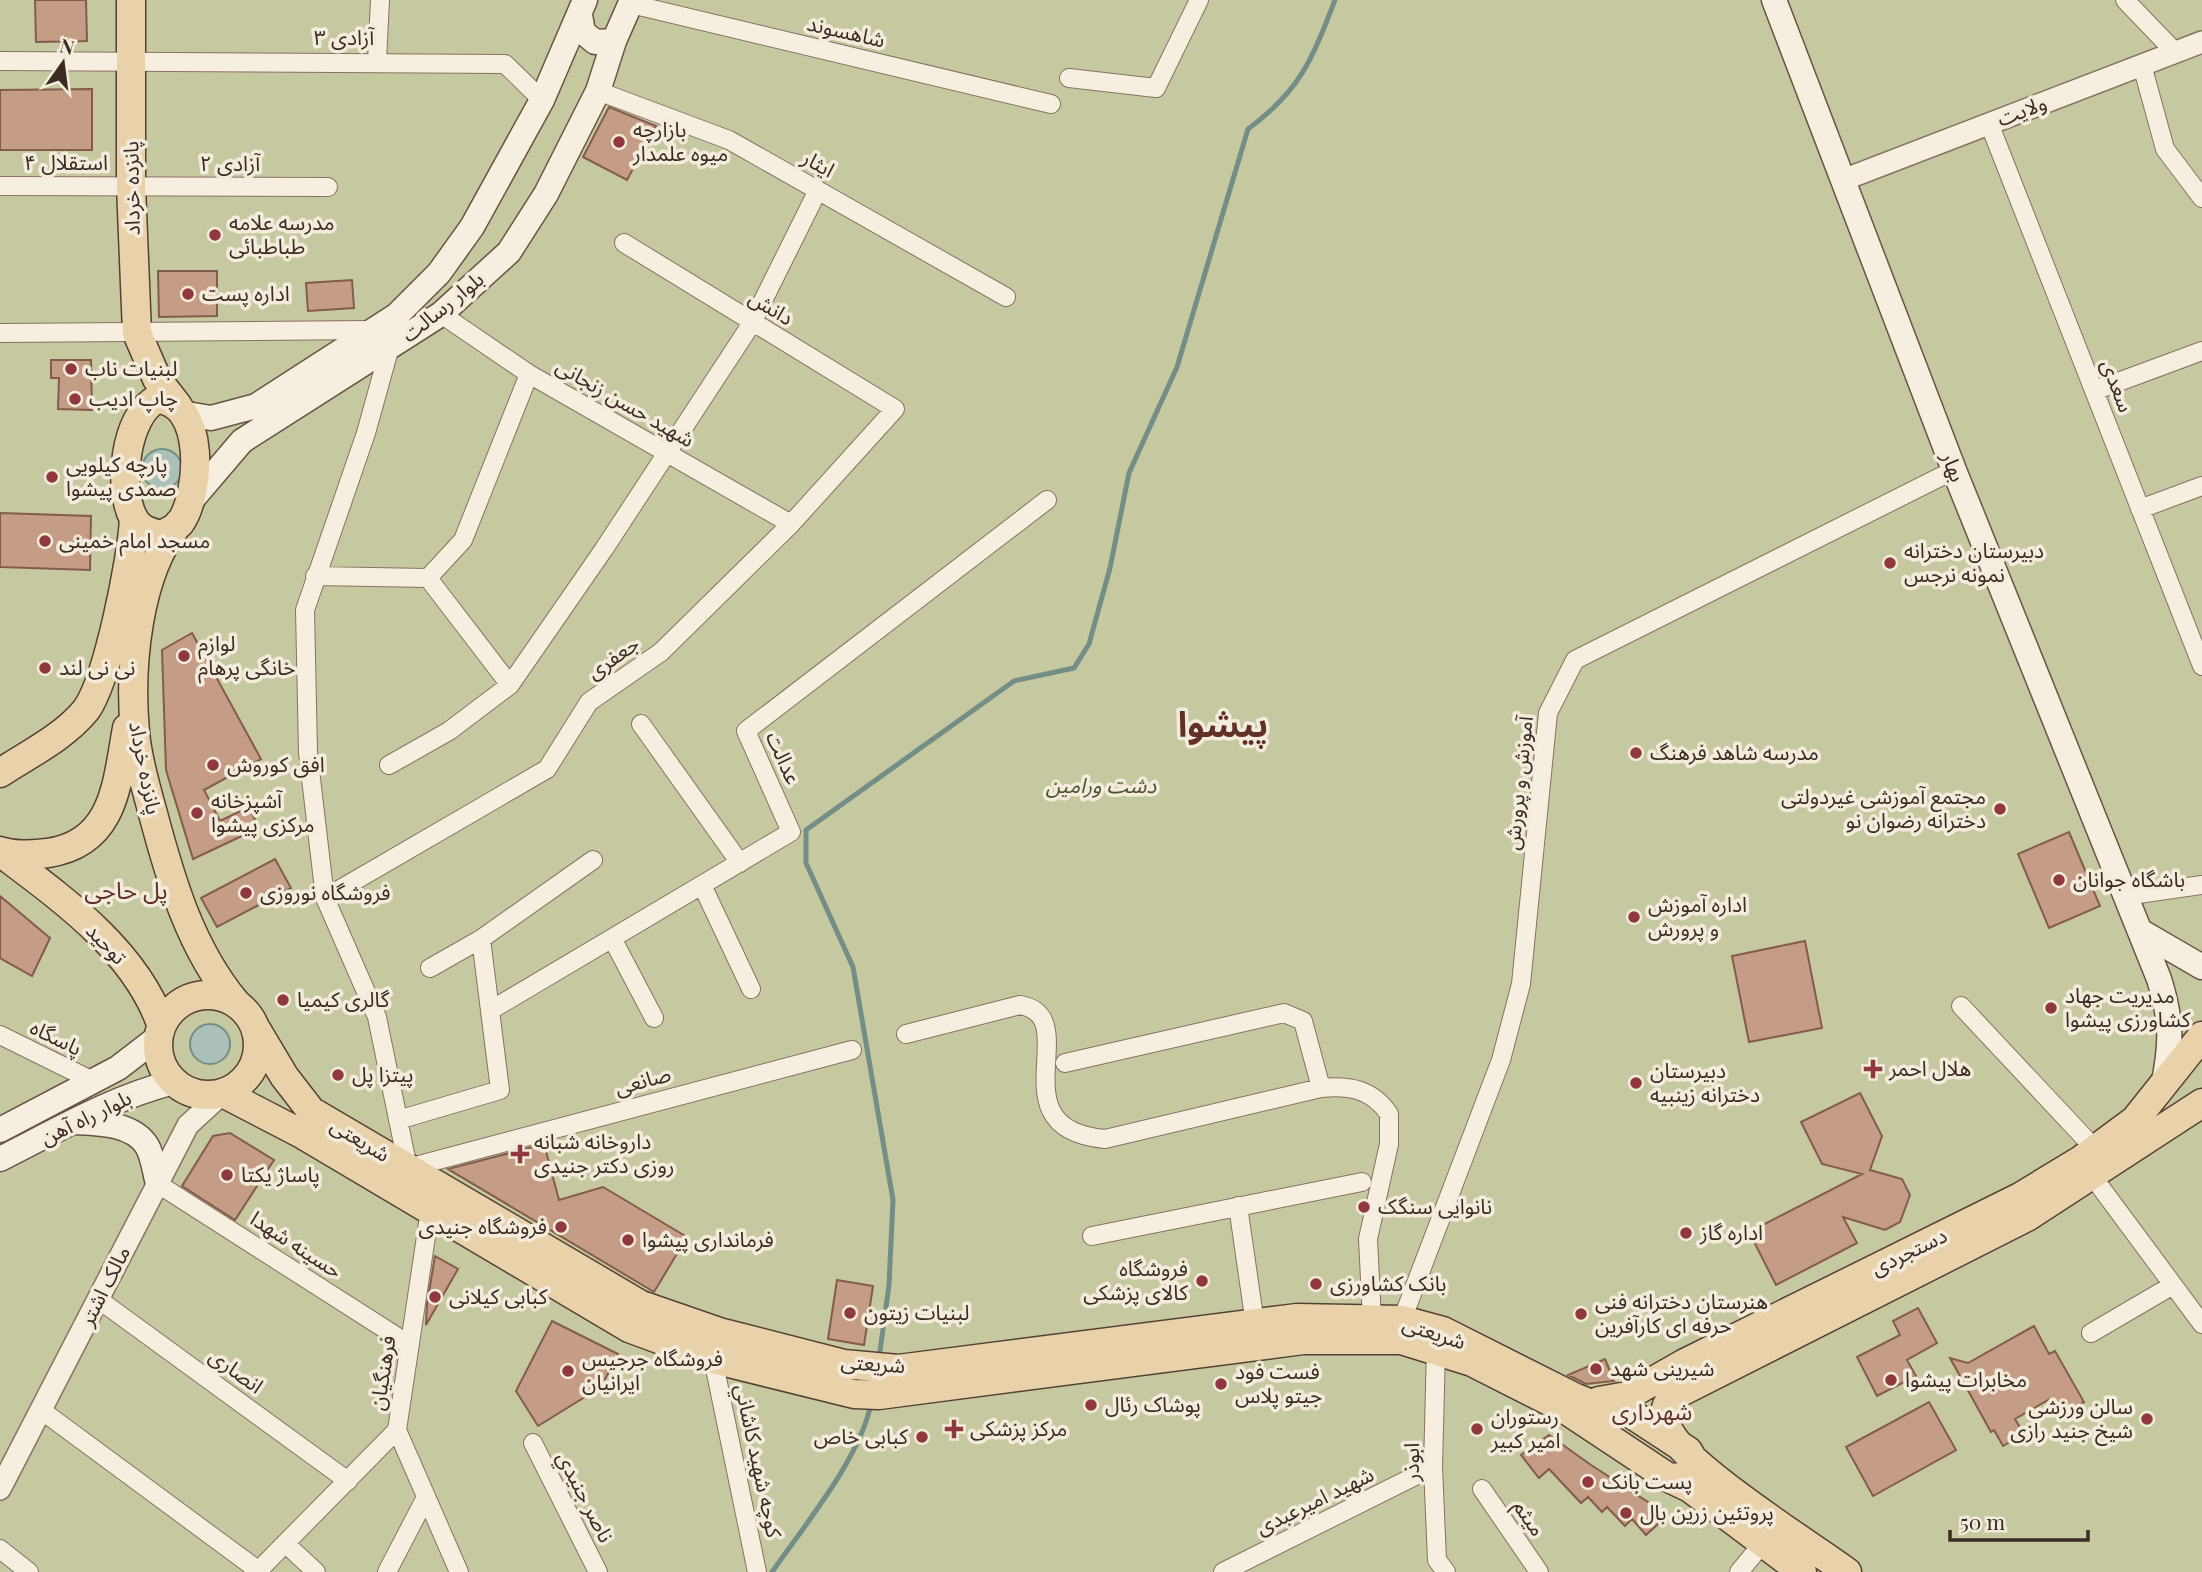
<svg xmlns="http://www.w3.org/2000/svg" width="2202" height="1572" font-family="'Playfair Display','Noto Sans Arabic',serif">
  <rect width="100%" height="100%" fill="#ebe0cc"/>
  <path fill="#c6c8a0" d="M0,0H2202V1572H0Z"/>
  <path fill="#abc0b9" stroke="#738e86" stroke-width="2" d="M142 469a20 20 0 1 1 40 0a20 20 0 1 1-40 0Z
    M190 1044a20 20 0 1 1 40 0a20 20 0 1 1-40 0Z"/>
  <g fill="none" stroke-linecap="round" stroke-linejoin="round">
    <path stroke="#738e86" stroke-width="5" d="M880,1351L889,1285L893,1200L853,967L806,863V830L1014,681L1074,668L1089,644L1110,568L1129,473L1177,367L1248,129C1301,90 1312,59 1335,0
      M772,1572C804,1526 861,1457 871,1403"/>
  </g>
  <path fill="#c59d86" stroke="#835d4a" stroke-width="2" d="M35,0H86L87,41L36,42Z
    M92,89V150H0V90Z
    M609,107L656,126L627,180L583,157Z
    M158,271H217V316L159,317Z
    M352,280L354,308L308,311L306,283Z
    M51,360H91L92,410L58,409L59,378H51Z
    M0,513L91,516L90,570L0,567Z
    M192,633L261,759L204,790L220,821L249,807L259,828L193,859L166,770L162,650Z
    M2069,832L2100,906L2049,928L2018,854Z
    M275,859L291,888L217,927L201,898Z
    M0,896L50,938L32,976L0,958Z
    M1805,941L1822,1028L1749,1042L1732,956Z
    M1860,1093L1882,1136L1870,1170L1902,1179L1910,1195L1900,1222L1885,1230L1843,1217L1857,1243L1776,1285L1749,1232L1862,1174L1822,1164L1801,1122Z
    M230,1133L274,1160L235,1220L182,1186L213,1136Z
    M544,1144L559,1200L603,1187L687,1237L654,1292L448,1169Z
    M435,1256L458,1269L426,1325L427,1304Z
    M837,1280L873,1286L864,1345L828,1339Z
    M1918,1308L1937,1343L1907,1360L1916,1376L1877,1396L1857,1357L1900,1335L1893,1321Z
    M552,1321L618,1354L601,1387L538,1426L516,1391Z
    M2034,1326L2049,1354L2055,1351L2084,1402L2059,1416L2050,1399L2015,1419L2024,1434L2003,1446L1994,1430L1991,1432L1950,1358L1968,1363Z
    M1605,1359L1614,1381L1586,1384L1568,1375Z
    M1929,1402L1956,1450L1873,1496L1846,1447Z
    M1549,1435L1591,1465L1668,1515L1646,1535L1632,1519L1625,1526L1607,1507L1602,1512L1588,1497L1581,1503L1549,1469L1539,1478L1521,1455Z"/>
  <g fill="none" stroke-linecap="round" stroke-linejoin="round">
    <defs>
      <path id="minor" d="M2125,0L2175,52
        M631,4L1051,104
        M0,61L505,64L542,100
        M377,61L380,0
        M2142,65L2165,149L2202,198
        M1069,78L1156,88L1199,0
        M598,91L729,140L1006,297
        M1989,123L2202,666
        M0,186L328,187
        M441,314L529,374L791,524
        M0,333L371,330
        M389,350L366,433L305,610L308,753L325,898L377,1017L408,1168L852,1050
        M2094,391L2202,351
        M2140,509L2202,486
        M315,576L428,578L510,685
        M428,578L463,540L529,374
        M641,724L740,863
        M389,765L449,731L510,685L604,549L752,323L818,190
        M702,885L751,989
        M2124,896L2202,885
        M325,898L547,769L589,702L661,652L791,524L895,409L624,243
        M612,938L654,1018
        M430,968L481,939L593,860
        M1961,1006L2095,1149
        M491,1010L791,832L746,731L1047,500
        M906,1034L1020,1005C1087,1016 993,1129 1105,1139L1321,1088C1349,1085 1372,1089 1389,1114V1144L1368,1239L1372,1320
        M0,1035L93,1081
        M1065,1063L1284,1013L1303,1021L1321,1088
        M398,1120L500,1090L481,939
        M2093,1177L2202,1324
        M158,1184L410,1345
        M1238,1206L1255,1324
        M1092,1236L1362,1182
        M98,1299L348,1481
        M1402,1320L1501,1060L1521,984L1548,713L1575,660L1954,470
        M2091,1333L2173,1285
        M1436,1348L1433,1467L1437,1560L1446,1572
        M713,1359L757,1572
        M41,1410L259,1571
        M397,1430L459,1572
        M533,1443L598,1572
        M1482,1489L1539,1572
        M286,1544L316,1572
        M0,1549L29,1572
        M257,1572L397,1430L430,1210
        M387,1572L426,1497
        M1223,1572L1433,1467
        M1739,1572L1763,1543"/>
      <path id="tertiary" d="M1843,180L2202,42
        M0,1489L188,1125L223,1093"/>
      <path id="secondary" d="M1774,0L1954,470L2159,979C2172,1020 2172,1044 2163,1086
        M580,15L583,32L595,42L614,41L632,0
        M187,414L211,418L256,406L397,315L439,273L472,227L542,100L585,0
        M190,502L242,441L441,314L509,252L546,194L598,91L614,41
        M2140,931L2202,967
        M75,1122C98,1123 133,1123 147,1146C153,1156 155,1173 158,1184
        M0,1130L118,1068L157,1038
        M0,1159C56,1131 113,1097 174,1082"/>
      <path id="primary" d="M131,0V186L137,333L157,379L178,406
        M157,399C206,401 201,494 180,523C175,529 168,532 161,535C150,532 140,530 134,519C117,489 125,415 157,399Z
        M179,523C137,573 129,668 135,732C137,758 145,784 152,810C170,878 190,948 236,1003
        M0,773C29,754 64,737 86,710C108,680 132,558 134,519
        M0,851C16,856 32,855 48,853C116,843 117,781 127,728
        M0,852C61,898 135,950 161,1024
        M158 1045a50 50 0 1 1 100 0a50 50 0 1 1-100 0Z
        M223,1093L300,1133L629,1328L713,1359L854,1394L879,1395L1303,1340H1401L1472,1362L1565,1409L1669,1478L1685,1477C1695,1469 1695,1461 1688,1451L1627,1411L1596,1406L1576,1398L1443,1331L1402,1320L1297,1318L898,1369L844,1364L719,1332L641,1305L311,1111L284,1076L256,1029
        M1599,1401L1627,1396L1685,1363L2020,1197L2081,1160L2135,1120L2202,1036
        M1669,1478L1690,1488L1802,1572
        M1847,1572C1807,1543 1689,1469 1669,1431C1663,1418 1663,1407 1673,1396L2027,1217L2202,1103"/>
    </defs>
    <use href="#minor" stroke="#867361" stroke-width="20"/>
    <use href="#tertiary" stroke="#867361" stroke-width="24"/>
    <use href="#secondary" stroke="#685444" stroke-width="27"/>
    <use href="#primary" stroke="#554235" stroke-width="31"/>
    <use href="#minor" stroke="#f6eedf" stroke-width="18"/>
    <use href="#tertiary" stroke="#f6eedf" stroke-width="21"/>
    <use href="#secondary" stroke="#f6eedf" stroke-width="24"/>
    <use href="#primary" stroke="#e9d1a9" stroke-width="28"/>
  </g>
  <g fill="#8f383d" stroke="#f3ebdb" stroke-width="2.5">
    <circle cx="619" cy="142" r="7"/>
    <circle cx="215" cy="235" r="7"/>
    <circle cx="188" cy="294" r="7"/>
    <circle cx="71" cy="369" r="7"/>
    <circle cx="75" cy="399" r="7"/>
    <circle cx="52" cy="477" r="7"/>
    <circle cx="45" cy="541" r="7"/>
    <circle cx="1890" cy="563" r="7"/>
    <circle cx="184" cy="656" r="7"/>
    <circle cx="45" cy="668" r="7"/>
    <circle cx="1636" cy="753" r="7"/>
    <circle cx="213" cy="765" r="7"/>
    <circle cx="2000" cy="809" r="7"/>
    <circle cx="197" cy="813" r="7"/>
    <circle cx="2059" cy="880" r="7"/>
    <circle cx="246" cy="893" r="7"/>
    <circle cx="1634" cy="917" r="7"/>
    <circle cx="283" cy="1000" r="7"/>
    <circle cx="2051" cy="1008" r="7"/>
    <path d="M1869.5 1058.5h7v7h7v7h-7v7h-7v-7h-7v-7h7z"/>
    <circle cx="338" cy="1075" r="7"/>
    <circle cx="1636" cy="1083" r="7"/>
    <path d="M516.5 1143.5h7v7h7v7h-7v7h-7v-7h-7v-7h7z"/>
    <circle cx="227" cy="1175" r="7"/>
    <circle cx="1364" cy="1207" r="7"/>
    <circle cx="561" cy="1227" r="7"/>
    <circle cx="1686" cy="1233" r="7"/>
    <circle cx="628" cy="1240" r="7"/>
    <circle cx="1202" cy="1281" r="7"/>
    <circle cx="1316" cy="1284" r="7"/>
    <circle cx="435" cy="1297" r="7"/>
    <circle cx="850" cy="1313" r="7"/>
    <circle cx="1581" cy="1314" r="7"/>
    <circle cx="1596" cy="1369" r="7"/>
    <circle cx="568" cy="1371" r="7"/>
    <circle cx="1891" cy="1380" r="7"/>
    <circle cx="1221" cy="1384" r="7"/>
    <circle cx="1091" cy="1405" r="7"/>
    <circle cx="2147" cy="1419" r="7"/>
    <path d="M950.5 1418.5h7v7h7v7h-7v7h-7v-7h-7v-7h7z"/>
    <circle cx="1477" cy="1429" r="7"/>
    <circle cx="922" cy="1437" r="7"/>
    <circle cx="1588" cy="1482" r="7"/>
    <circle cx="1626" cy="1513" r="7"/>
  </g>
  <g text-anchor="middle" stroke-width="7" stroke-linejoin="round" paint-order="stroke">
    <g font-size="21" fill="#392c23" stroke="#f3ebdb">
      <text transform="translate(846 32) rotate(13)" y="7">شاهسوند</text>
      <text x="344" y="45">آزادی ۳</text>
      <text transform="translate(2022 111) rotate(-21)" y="7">ولایت</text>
      <text x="66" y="170">استقلال ۴</text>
      <text x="230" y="171">آزادی ۲</text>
      <text transform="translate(818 164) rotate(29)" y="7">ایثار</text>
      <text transform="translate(132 188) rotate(-91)" y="7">پانزده خرداد</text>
      <text transform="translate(443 307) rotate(-39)" y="7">بلوار رسالت</text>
      <text transform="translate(771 308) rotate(31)" y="7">دانش</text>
      <text transform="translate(2117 386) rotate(69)" y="7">سعدی</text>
      <text transform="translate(625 403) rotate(30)" y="7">شهید حسن زنجانی</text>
      <text transform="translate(1953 467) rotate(69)" y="7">بهار</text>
      <text transform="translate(613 658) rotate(-35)" y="7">جعفری</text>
      <text transform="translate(783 758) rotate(66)" y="7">عدالت</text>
      <text transform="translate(145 768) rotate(79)" y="7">پانزده خرداد</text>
      <text transform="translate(1519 783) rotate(-84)" y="7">آموزش و پرورش</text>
      <text transform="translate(106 944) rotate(46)" y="7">توحید</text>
      <text transform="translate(56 1038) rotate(26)" y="7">پاسگاه</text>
      <text transform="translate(643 1081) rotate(-15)" y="7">صانعی</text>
      <text transform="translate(86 1118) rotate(-26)" y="7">بلوار راه آهن</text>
      <text transform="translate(360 1140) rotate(31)" y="7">شریعتی</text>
      <text transform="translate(296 1245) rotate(33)" y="7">حسینه شهدا</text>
      <text transform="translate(1909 1252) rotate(-26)" y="7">دستجردی</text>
      <text transform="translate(105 1286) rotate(-63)" y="7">مالک اشتر</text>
      <text transform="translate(1434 1333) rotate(18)" y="7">شریعتی</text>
      <text transform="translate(873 1364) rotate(4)" y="7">شریعتی</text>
      <text transform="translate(236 1371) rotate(36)" y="7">انصاری</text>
      <text transform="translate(383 1373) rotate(-81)" y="7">فرهنگیان</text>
      <text transform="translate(758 1461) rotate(78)" y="7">كوچه شهيد كاشاني</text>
      <text transform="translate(1412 1462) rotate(-90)" y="7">ابوذر</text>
      <text transform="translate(585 1497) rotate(63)" y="7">ناصر جنيدي</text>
      <text transform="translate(1315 1501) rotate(-26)" y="7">شهید امیرعبدی</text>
      <text transform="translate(1529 1518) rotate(56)" y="7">میثم</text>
    </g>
    <g font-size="21" fill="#392c23" stroke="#f3ebdb" text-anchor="start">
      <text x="633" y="137">بازارچه<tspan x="633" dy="24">میوه علمدار</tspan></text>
      <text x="229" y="230">مدرسه علامه<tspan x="229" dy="24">طباطبائی</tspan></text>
      <text x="202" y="301">اداره پست</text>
      <text x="85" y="376">لبنیات ناب</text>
      <text x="89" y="406">چاپ ادیب</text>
      <text x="66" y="472">پارچه کیلویی<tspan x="66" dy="24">صمدی پیشوا</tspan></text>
      <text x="59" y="548">مسجد امام خمینی</text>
      <text x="1904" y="558">دبیرستان دخترانه<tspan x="1904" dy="24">نمونه نرجس</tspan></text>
      <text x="198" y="651">لوازم<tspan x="198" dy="24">خانگی پرهام</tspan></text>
      <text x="59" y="675">نی نی لند</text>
      <text x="1650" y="760">مدرسه شاهد فرهنگ</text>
      <text x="227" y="772">افق کوروش</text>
      <text x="1986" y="804" text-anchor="end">مجتمع آموزشی غیردولتی<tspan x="1986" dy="24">دخترانه رضوان نو</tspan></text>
      <text x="211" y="808">آشپزخانه<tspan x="211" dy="24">مرکزی پیشوا</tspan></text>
      <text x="2073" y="887">باشگاه جوانان</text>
      <text x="260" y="900">فروشگاه نوروزی</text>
      <text x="1648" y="912">اداره آموزش<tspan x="1648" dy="24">و پرورش</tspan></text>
      <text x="2065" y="1003">مدیریت جهاد<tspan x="2065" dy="24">کشاورزی پیشوا</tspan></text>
      <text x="297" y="1007">گالری کیمیا</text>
      <text x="1889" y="1076">هلال احمر</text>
      <text x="1650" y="1078">دبیرستان<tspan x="1650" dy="24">دخترانه زینبیه</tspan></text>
      <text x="352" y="1082">پیتزا پل</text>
      <text x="534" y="1149">داروخانه شبانه<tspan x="534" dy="24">روزی دکتر جنیدی</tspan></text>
      <text x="241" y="1182">پاساژ یکتا</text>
      <text x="1378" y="1214">نانوایی سنگک</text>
      <text x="547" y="1234" text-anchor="end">فروشگاه جنیدی</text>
      <text x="1700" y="1240">اداره گاز</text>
      <text x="642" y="1247">فرمانداری پیشوا</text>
      <text x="1188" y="1276" text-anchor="end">فروشگاه<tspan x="1188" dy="24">کالای پزشکی</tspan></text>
      <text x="1330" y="1291">بانک کشاورزی</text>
      <text x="449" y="1304">کبابی کیلانی</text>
      <text x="1595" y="1309">هنرستان دخترانه فنی<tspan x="1595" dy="24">حرفه ای کارآفرین</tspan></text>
      <text x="864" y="1320">لبنیات زیتون</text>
      <text x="582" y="1366">فروشگاه جرجیس<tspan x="582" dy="24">ایرانیان</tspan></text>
      <text x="1610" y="1376">شیرینی شهد</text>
      <text x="1235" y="1379">فست فود<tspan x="1235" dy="24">جیتو پلاس</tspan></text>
      <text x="1905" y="1387">مخابرات پیشوا</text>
      <text x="1105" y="1412">پوشاک رئال</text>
      <text x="2133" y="1414" text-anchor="end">سالن ورزشی<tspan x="2133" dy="24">شیخ جنید رازی</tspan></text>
      <text x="1491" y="1424">رستوران<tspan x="1491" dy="24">امیر کبیر</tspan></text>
      <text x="970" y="1436">مرکز پزشکی</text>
      <text x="908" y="1444" text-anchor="end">کبابی خاص</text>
      <text x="1602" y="1489">پست بانک</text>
      <text x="1640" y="1520">پروتئین زرین بال</text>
    </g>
    <g font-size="21" font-style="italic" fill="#4b532c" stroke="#f3ebdb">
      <text x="1101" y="793">دشت ورامین</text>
    </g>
    <g font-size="23" fill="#613027" stroke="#f3ebdb">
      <text x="1652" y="1420">شهرداری</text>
    </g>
    <g font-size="24" fill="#613027" stroke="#f3ebdb">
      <text x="126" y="899">پل حاجی</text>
    </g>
    <g font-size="35" font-weight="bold" fill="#613027" stroke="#f3ebdb">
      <text x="1223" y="737">پیشوا</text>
    </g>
  </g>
  <g transform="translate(63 63) rotate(14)" stroke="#f3ebdb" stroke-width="5" paint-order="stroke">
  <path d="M0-5L12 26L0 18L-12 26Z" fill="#392c23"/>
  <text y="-10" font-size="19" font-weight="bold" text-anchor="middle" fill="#392c23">N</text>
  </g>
  <path d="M1950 1530v10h138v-10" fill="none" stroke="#392c23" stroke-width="3.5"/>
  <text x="1960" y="1530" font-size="21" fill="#392c23" stroke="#f3ebdb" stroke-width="5" paint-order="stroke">50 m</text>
</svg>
